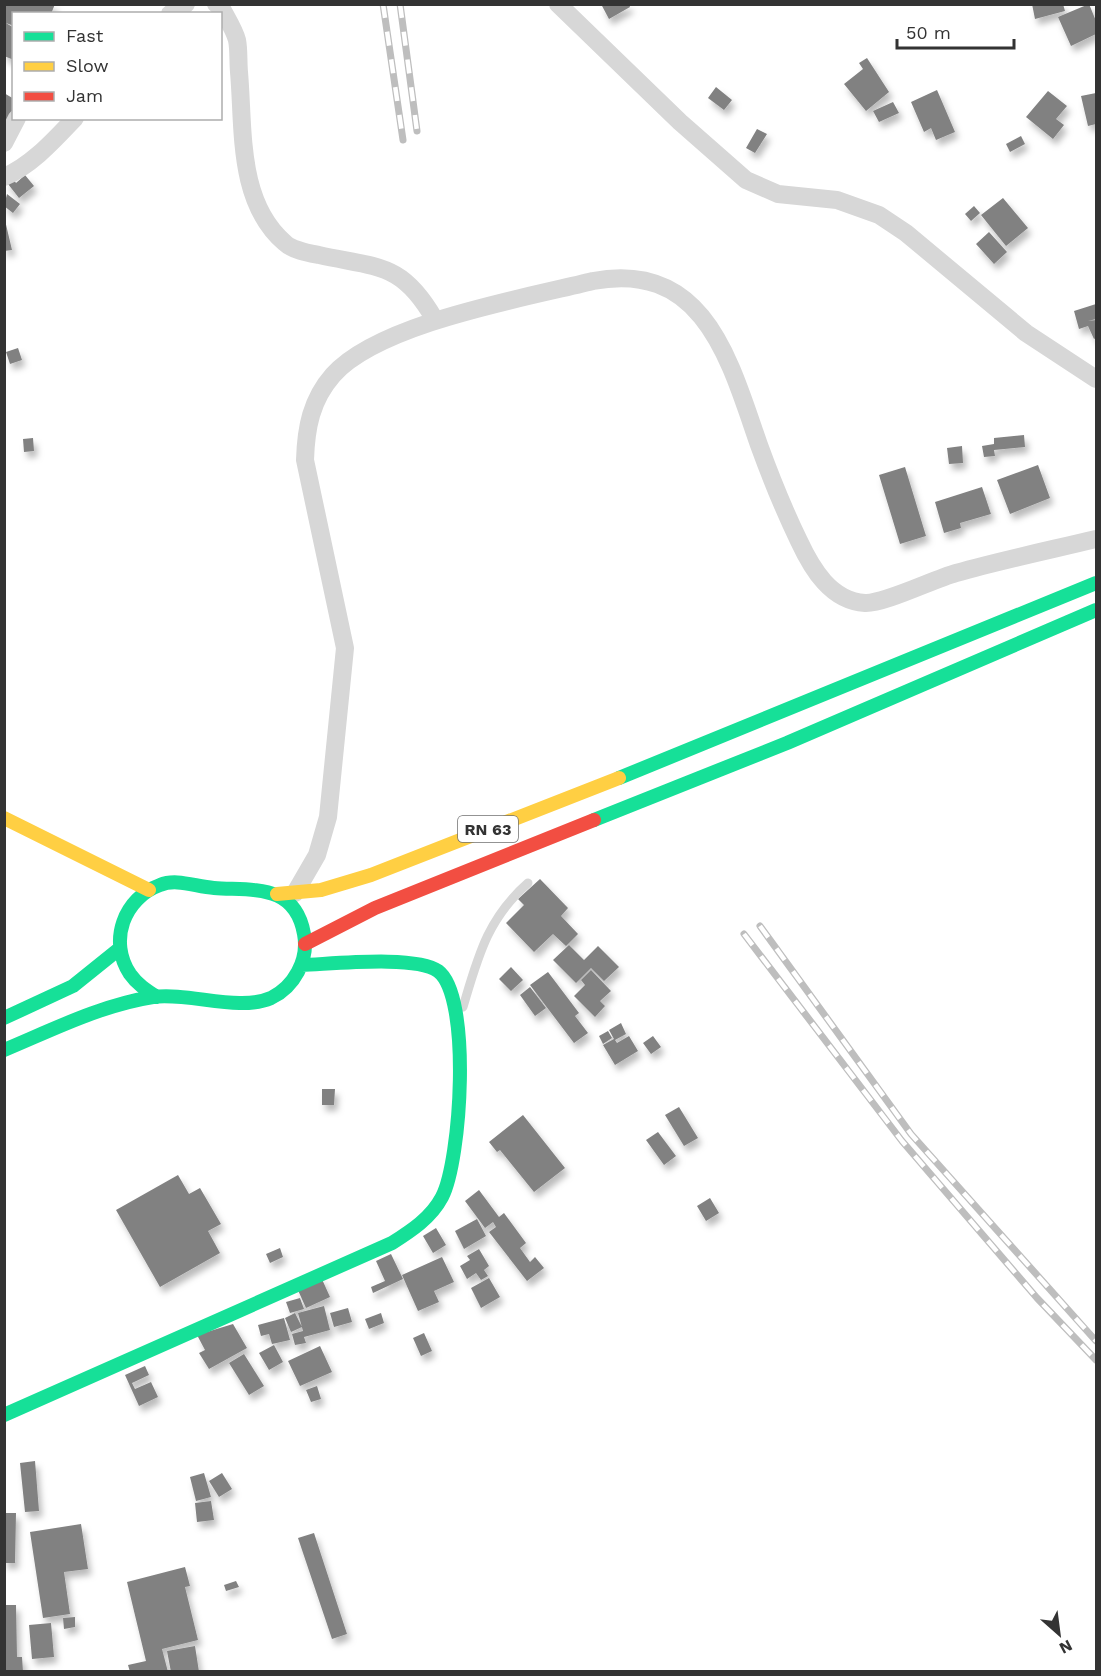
<svg xmlns="http://www.w3.org/2000/svg" width="1101" height="1676" font-family="'Work Sans',sans-serif">
  <defs>
    <filter id="shadow"><feDropShadow dx="3.5" dy="6" stdDeviation="3" flood-color="#0004"/></filter>
  </defs>
  <rect width="100%" height="100%" fill="#fff"/>
  <path fill="#818181" filter="url(#shadow)" d="M6,4H55L51,14H14V26L6,23L14,28V60L4,56Z
    M601,4H629L630,7L609,19Z
    M1032,4H1063L1065,11L1035,19Z
    M1089,4L1096,21V34L1071,46L1058,17Z
    M867,58L889,92L866,111L844,84L863,69L859,63Z
    M716,87L732,100L724,110L708,98Z
    M937,90L955,132L936,140L931,128L924,132L911,102Z
    M1048,91L1067,106L1056,119L1064,125L1053,139L1026,117Z
    M4,93L14,99V109L4,124Z
    M1096,93V124L1088,126L1081,96Z
    M893,102L899,113L879,122L873,111Z
    M757,129L767,134L755,153L746,148Z
    M1021,136L1025,144L1010,152L1006,144Z
    M25,175L34,186L19,198L8,184H4L12,177L16,183Z
    M7,194L20,204L13,213L4,206Z
    M1003,198L1028,228L1006,246L981,215Z
    M974,206L980,213L971,221L965,214Z
    M4,216L12,250L4,251Z
    M989,232L1007,252L994,264L976,244Z
    M1096,304V319L1088,321L1096,320V338L1094,339L1088,326L1079,329L1074,311Z
    M18,348L22,360L10,364L6,352Z
    M1024,435L1025,447L994,450L995,456L984,457L982,446L994,444V438Z
    M33,438L34,451L24,452L23,439Z
    M962,446L963,463L949,464L947,448Z
    M1038,465L1050,498L1010,514L997,480Z
    M905,467L926,536L900,544L879,475Z
    M982,487L991,514L960,523L961,528L944,533L935,502Z
    M540,879L568,908L561,916L578,934L566,946L553,934L534,952L506,923L524,905L518,899Z
    M569,945L584,960L598,946L619,967L604,981L591,968L576,983L553,960Z
    M511,967L523,980L511,991L499,979Z
    M591,970L611,991L600,1001L605,1006L595,1017L574,996L585,985L581,980Z
    M548,972L579,1013L575,1016L588,1033L574,1043L530,985Z
    M530,987L546,1008L535,1016L520,995Z
    M621,1023L626,1034L615,1040L617,1043L629,1036L638,1051L615,1065L603,1045L614,1039L609,1030Z
    M608,1031L612,1038L603,1044L599,1036Z
    M653,1036L661,1047L651,1054L643,1043Z
    M322,1089H335L334,1105H322Z
    M679,1107L698,1138L684,1146L665,1115Z
    M523,1115L565,1168L534,1192L500,1150L497,1152L489,1142Z
    M658,1132L676,1156L664,1165L646,1140Z
    M178,1175L189,1194L200,1188L221,1224L208,1231L220,1253L160,1287L116,1210Z
    M479,1190L499,1217L504,1213L526,1243L520,1248L530,1262L535,1257L544,1268L527,1281L489,1232L496,1227L493,1222L485,1228L465,1201Z
    M710,1198L719,1213L706,1221L697,1206Z
    M477,1219L486,1236L464,1249L455,1231Z
    M436,1228L446,1245L433,1253L423,1236Z
    M280,1248L283,1257L270,1263L266,1254Z
    M479,1249L489,1266L484,1270L488,1276L481,1280L476,1273L467,1279L460,1266L470,1260L467,1256Z
    M391,1254L403,1279L373,1293L371,1287L385,1281L376,1261Z
    M442,1257L454,1282L434,1291L439,1302L418,1311L402,1275Z
    M321,1277L330,1297L306,1308L297,1288Z
    M489,1278L500,1297L481,1308L471,1288Z
    M300,1298L304,1309L290,1313L286,1302Z
    M324,1306L330,1330L304,1337L306,1343L295,1345L292,1334L303,1331L298,1313Z
    M348,1308L352,1322L334,1327L330,1313Z
    M295,1313L302,1327L291,1332L285,1318Z
    M381,1313L384,1323L369,1329L365,1319Z
    M284,1318L290,1340L272,1344L269,1334L261,1336L258,1325Z
    M233,1324L247,1348L209,1369L199,1353L205,1350L197,1335Z
    M424,1333L432,1351L421,1356L413,1338Z
    M274,1345L283,1362L269,1370L259,1353Z
    M320,1346L332,1372L300,1386L288,1361Z
    M244,1354L264,1386L249,1395L229,1363Z
    M145,1366L149,1375L132,1383L135,1389L151,1382L158,1397L139,1406L125,1375Z
    M317,1386L321,1399L311,1402L306,1390Z
    M35,1461L39,1511L25,1512L20,1463Z
    M204,1473L211,1497L196,1501L190,1477Z
    M222,1473L232,1489L219,1497L209,1481Z
    M211,1501L214,1520L197,1522L195,1503Z
    M4,1513H16L15,1563H4Z
    M81,1524L88,1569L64,1572L70,1614L43,1618L30,1532Z
    M314,1533L347,1634L332,1639L298,1538Z
    M185,1567L190,1586L185,1587L198,1640L162,1649L168,1672H130L128,1665L146,1661L127,1582Z
    M236,1581L239,1587L226,1591L224,1585Z
    M4,1605H16L17,1657H22L23,1672H6Z
    M75,1617V1627L64,1629L63,1618Z
    M51,1623L54,1657L32,1659L29,1625Z
    M195,1646L199,1672H171L167,1651Z"/>
  <g fill="none" stroke-linecap="round" stroke-linejoin="round">
    <path stroke="#d7d7d7" stroke-width="9" d="M463,1007C478,957 487,919 528,883"/>
    <path stroke="#d7d7d7" stroke-width="18" d="M216,4L221,7C226,17 234,29 237,40C239,50 238,61 239,72C244,129 237,202 285,243C292,250 309,253 319,255C378,268 402,262 435,320
      M558,4L680,122L746,180L778,194L837,200L879,215L906,233L1026,333L1096,379
      M170,14L186,4
      M4,143L17,118
      M4,177C32,165 54,140 75,118
      M295,893L317,855L328,817L345,648L305,460C306,428 311,400 333,375C379,323 525,298 593,281C705,260 730,362 759,445C771,478 784,510 799,541C812,569 831,601 865,603C884,604 934,579 956,573C1002,560 1050,550 1096,539"/>
    <path stroke="#16e098" stroke-width="14" d="M619,778L1096,583
      M594,820L787,743L1096,610
      M4,1018L73,986L119,949
      M4,1050C52,1030 101,1005 153,997C189,992 239,1012 271,998C294,987 309,960 304,934C295,883 252,891 214,888C196,887 177,878 160,885C124,898 108,941 130,974C137,984 146,990 157,997
      M4,1415L392,1243C411,1231 431,1218 442,1197C461,1161 472,996 438,971C416,955 332,964 302,965"/>
    <path stroke="#ffcf43" stroke-width="14" d="M4,818L149,890
      M277,894L321,890L371,875L619,778"/>
    <path stroke="#f24e42" stroke-width="14" d="M305,944L375,908L594,820"/>
    <defs>
      <path id="rail" d="M383,4L403,140
        M400,4L417,131
        M760,926L911,1134L1096,1341
        M744,934L902,1141L1037,1298L1096,1360"/>
    </defs>
    <use href="#rail" stroke="#bebebe" stroke-width="7"/>
    <use href="#rail" stroke="#fff" stroke-width="4.5" stroke-dasharray="14" stroke-linecap="butt"/>
  </g>
  <g text-anchor="middle" stroke-width="6" stroke-linejoin="round" paint-order="stroke">
    <rect fill="#fff" stroke="#707070" stroke-width="1.5" x="458" y="816" width="60" height="26" rx="4.5"/>
    <g font-size="16" font-weight="bold" fill="#333">
      <text x="488" y="835">RN 63</text>
    </g>
  </g>
  <rect width="1101" height="1676" fill="none" stroke="#333333" stroke-width="12"/>
  <rect x="12" y="12" width="210" height="108" fill="#ffffff" stroke="#adadad" stroke-width="1.5"/>
  <rect x="24" y="32" width="30" height="9" fill="#16e098" stroke="#adadad" stroke-width="1.5"/>
  <text x="66" y="42" font-size="18" fill="#333333">Fast</text>
  <rect x="24" y="62" width="30" height="9" fill="#ffcf43" stroke="#adadad" stroke-width="1.5"/>
  <text x="66" y="72" font-size="18" fill="#333333">Slow</text>
  <rect x="24" y="92" width="30" height="9" fill="#f24e42" stroke="#adadad" stroke-width="1.5"/>
  <text x="66" y="102" font-size="18" fill="#333333">Jam</text>
  <g transform="translate(1059 1634) rotate(152)" stroke="#ffffff" stroke-width="4.5" paint-order="stroke">
  <path d="M0-4.5L10 22L0 15L-10 22Z" fill="#333333"/>
  <text y="-9" font-size="16" font-weight="bold" text-anchor="middle" fill="#333333">N</text>
  </g>
  <path d="M897 39v9h117v-9" fill="none" stroke="#333333" stroke-width="3"/>
  <text x="906" y="39" font-size="18" fill="#333333" stroke="#ffffff" stroke-width="4.5" paint-order="stroke">50 m</text>
</svg>
